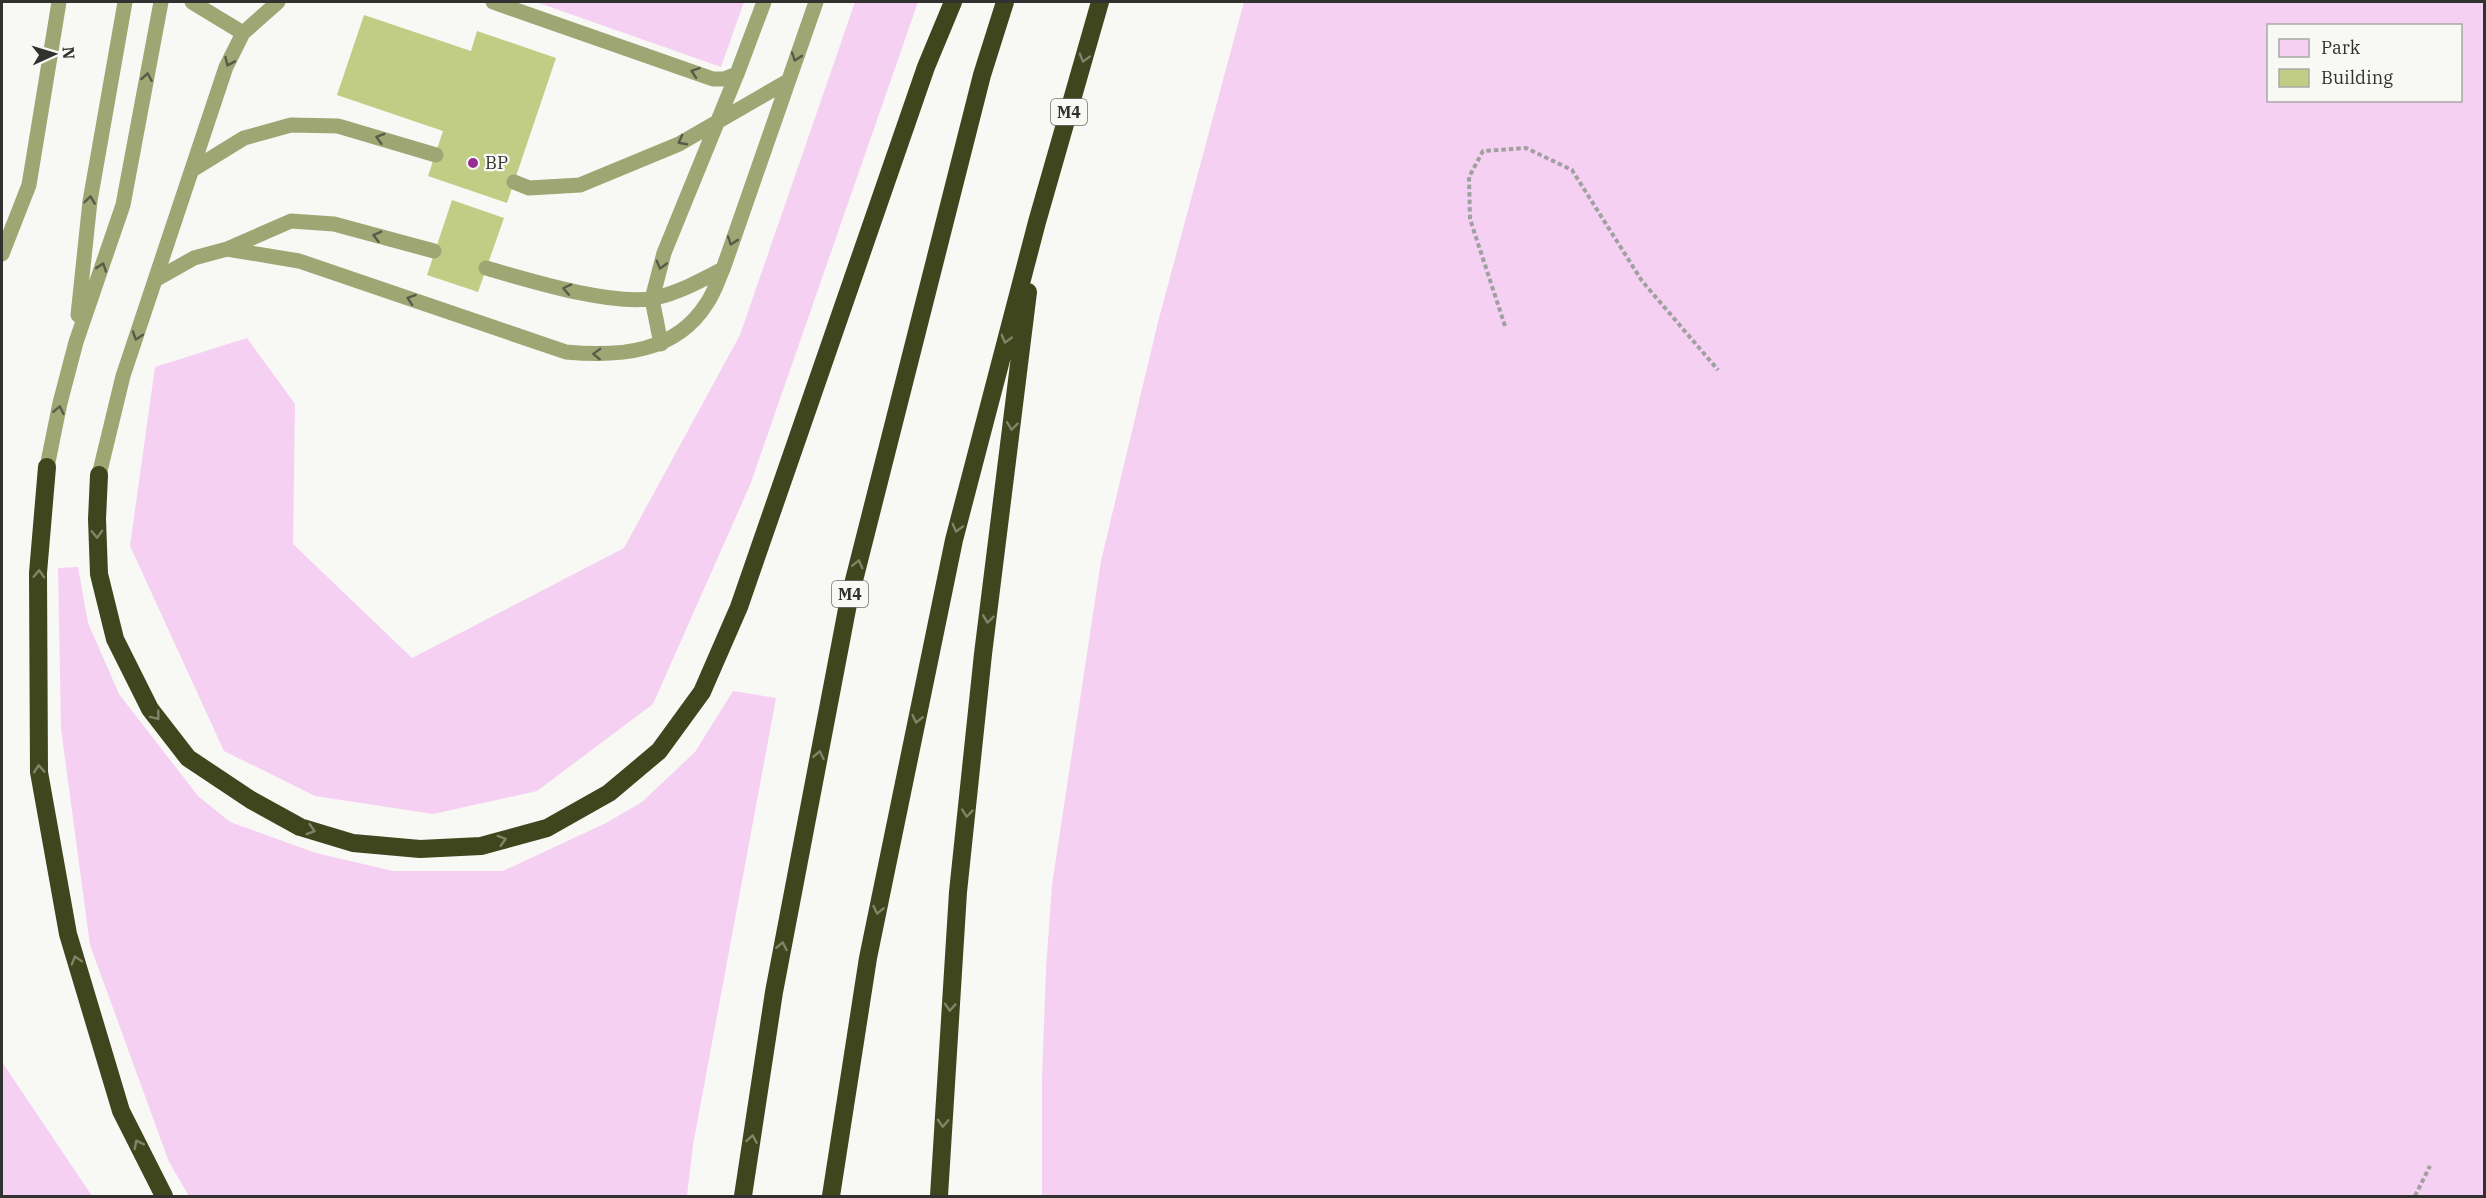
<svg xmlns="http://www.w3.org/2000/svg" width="2486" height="1198" font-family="'IBM Plex Serif',serif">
  <rect width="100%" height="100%" fill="#f8f8f5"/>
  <path fill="#f5d0f2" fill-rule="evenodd" d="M536,2H744L721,67Z
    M855,2H918L750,485L653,704L537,791L433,814L315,796L224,751L130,546L155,367L247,338L295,404L293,544L412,658L624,548L740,335Z
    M1244,2H2484V1196H1042V1079L1046,969L1052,885L1101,561L1158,322ZM2268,26H2460V100H2268Z
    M78,567L88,623L119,694L198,796L230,822L316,853L393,871H503L606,823L642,802L695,752L733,691L776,698L693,1145L687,1196H189L169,1162L90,945L61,729L58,568Z
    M2,1062L92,1196H2Z"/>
  <path fill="#c1cd84" d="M364,15L471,51L477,31L556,58L507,203L428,176L443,131L337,95Z
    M452,200L504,218L478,292L427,275Z"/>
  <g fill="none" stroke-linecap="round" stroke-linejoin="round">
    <path stroke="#a0a09e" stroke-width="4" stroke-dasharray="4.5 3" stroke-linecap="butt" d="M1505,326L1470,219L1469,177L1483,151L1526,148L1572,170L1642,281L1718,370
      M2415,1196L2430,1166"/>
    <path stroke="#9ea774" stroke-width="15" d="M192,2L243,33
      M493,2L713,79H724L737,74L764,2
      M192,170L244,138L291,125L338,126L436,155
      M514,182L529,188L580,185L679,144L788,81
      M227,249L291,221L334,224L434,251
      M2,254L29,185L59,2
      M486,268C528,280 614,307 655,298C680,292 700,281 723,269
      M155,280L194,258L227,249L299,261L566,352C619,357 676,353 707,303C714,293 718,280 723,269L816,2
      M78,315L90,201L125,2
      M661,344L652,299L664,253L737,74
      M47,467L60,403L76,342L123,205L161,2
      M99,475L123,376L226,67L243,33L278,2"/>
    <path stroke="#3f451c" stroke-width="18" d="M47,467L38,573L39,772L68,934L121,1111L164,1196
      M99,475L97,519L99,574L115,639L150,709L188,758L251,800L300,827L353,843L420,849L481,846L547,828L609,793L659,751L702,692L739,607L926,67L953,2
      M743,1196L774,992L848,604L982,75L1005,2
      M831,1196L868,958L954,540L1037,222L1100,2
      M939,1196L958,892L983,654L1028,292"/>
  </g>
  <defs><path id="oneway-chevron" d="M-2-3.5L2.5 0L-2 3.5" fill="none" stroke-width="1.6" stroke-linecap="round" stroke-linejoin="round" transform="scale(1.5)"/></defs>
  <g stroke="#575b48">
    <use href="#oneway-chevron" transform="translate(796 57) rotate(109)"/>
    <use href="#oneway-chevron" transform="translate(229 62) rotate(114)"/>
    <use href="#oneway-chevron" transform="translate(695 72) rotate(-161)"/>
    <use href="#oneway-chevron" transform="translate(147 77) rotate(-80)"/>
    <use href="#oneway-chevron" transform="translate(380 138) rotate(-164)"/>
    <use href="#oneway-chevron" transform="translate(682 141) rotate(152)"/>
    <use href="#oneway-chevron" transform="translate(90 200) rotate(-82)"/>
    <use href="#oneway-chevron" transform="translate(377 236) rotate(-165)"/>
    <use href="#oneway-chevron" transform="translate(732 241) rotate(109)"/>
    <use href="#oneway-chevron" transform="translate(661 265) rotate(105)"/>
    <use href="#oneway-chevron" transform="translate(102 267) rotate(-71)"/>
    <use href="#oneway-chevron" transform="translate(567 289) rotate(-168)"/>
    <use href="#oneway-chevron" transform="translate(411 299) rotate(-161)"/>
    <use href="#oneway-chevron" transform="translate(137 336) rotate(108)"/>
    <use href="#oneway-chevron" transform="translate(597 354) rotate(-178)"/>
    <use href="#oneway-chevron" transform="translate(59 410) rotate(-78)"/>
  </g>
  <g stroke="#808468">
    <use href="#oneway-chevron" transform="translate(1084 58) rotate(106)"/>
    <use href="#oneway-chevron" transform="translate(1006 339) rotate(105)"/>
    <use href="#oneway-chevron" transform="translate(1012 426) rotate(97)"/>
    <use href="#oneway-chevron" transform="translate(957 528) rotate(105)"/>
    <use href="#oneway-chevron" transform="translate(97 534) rotate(88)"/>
    <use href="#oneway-chevron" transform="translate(858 564) rotate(-76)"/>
    <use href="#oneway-chevron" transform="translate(39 574) rotate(-88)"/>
    <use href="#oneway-chevron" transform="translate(988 619) rotate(97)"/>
    <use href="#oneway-chevron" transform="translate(156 716) rotate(52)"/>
    <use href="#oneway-chevron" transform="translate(917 719) rotate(102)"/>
    <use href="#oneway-chevron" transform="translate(819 755) rotate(-79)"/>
    <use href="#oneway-chevron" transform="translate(39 769) rotate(-94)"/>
    <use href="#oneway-chevron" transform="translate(967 813) rotate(96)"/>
    <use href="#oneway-chevron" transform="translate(311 830) rotate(17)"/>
    <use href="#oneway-chevron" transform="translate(502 840) rotate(-16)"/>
    <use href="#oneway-chevron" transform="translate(878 910) rotate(102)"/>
    <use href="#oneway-chevron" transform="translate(782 946) rotate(-79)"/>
    <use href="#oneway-chevron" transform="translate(76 960) rotate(-107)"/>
    <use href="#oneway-chevron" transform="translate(950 1007) rotate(94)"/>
    <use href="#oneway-chevron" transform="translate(943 1123) rotate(93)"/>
    <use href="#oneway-chevron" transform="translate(752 1139) rotate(-81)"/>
    <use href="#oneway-chevron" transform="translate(138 1144) rotate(-117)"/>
  </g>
  <circle fill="#952e93" stroke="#f8f8f5" stroke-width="2" cx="473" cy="163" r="6"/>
  <g text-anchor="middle" stroke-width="4.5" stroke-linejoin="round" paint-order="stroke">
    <g fill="#f8f8f5" stroke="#6d6d6b" stroke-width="1.5">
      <rect x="1051" y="99" width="36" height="26" rx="4.5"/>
      <rect x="832" y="581" width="36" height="26" rx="4.5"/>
    </g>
    <g font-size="16" font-weight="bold" fill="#313230">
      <text x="1069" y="118">M4</text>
      <text x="850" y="600">M4</text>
    </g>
    <g font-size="18" fill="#313230" stroke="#f8f8f5" text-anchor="start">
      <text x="485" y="169">BP</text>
    </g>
  </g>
  <rect width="2486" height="1198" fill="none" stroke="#313230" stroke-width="6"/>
  <rect x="2267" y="24" width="195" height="78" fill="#f8f8f5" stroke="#a8a9a6" stroke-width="1.5"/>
  <rect x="2279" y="39" width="30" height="18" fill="#f5d0f2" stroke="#a8a9a6" stroke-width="1.5"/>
  <text x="2321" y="54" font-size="18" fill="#313230">Park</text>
  <rect x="2279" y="69" width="30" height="18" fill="#c1cd84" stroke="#a8a9a6" stroke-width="1.5"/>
  <text x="2321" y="84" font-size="18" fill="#313230">Building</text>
  <g transform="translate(54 54) rotate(86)" stroke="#f8f8f5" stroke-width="4.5" paint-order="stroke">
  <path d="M0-4.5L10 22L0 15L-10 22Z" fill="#313230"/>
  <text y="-9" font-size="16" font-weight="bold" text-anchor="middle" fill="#313230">N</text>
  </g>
</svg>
